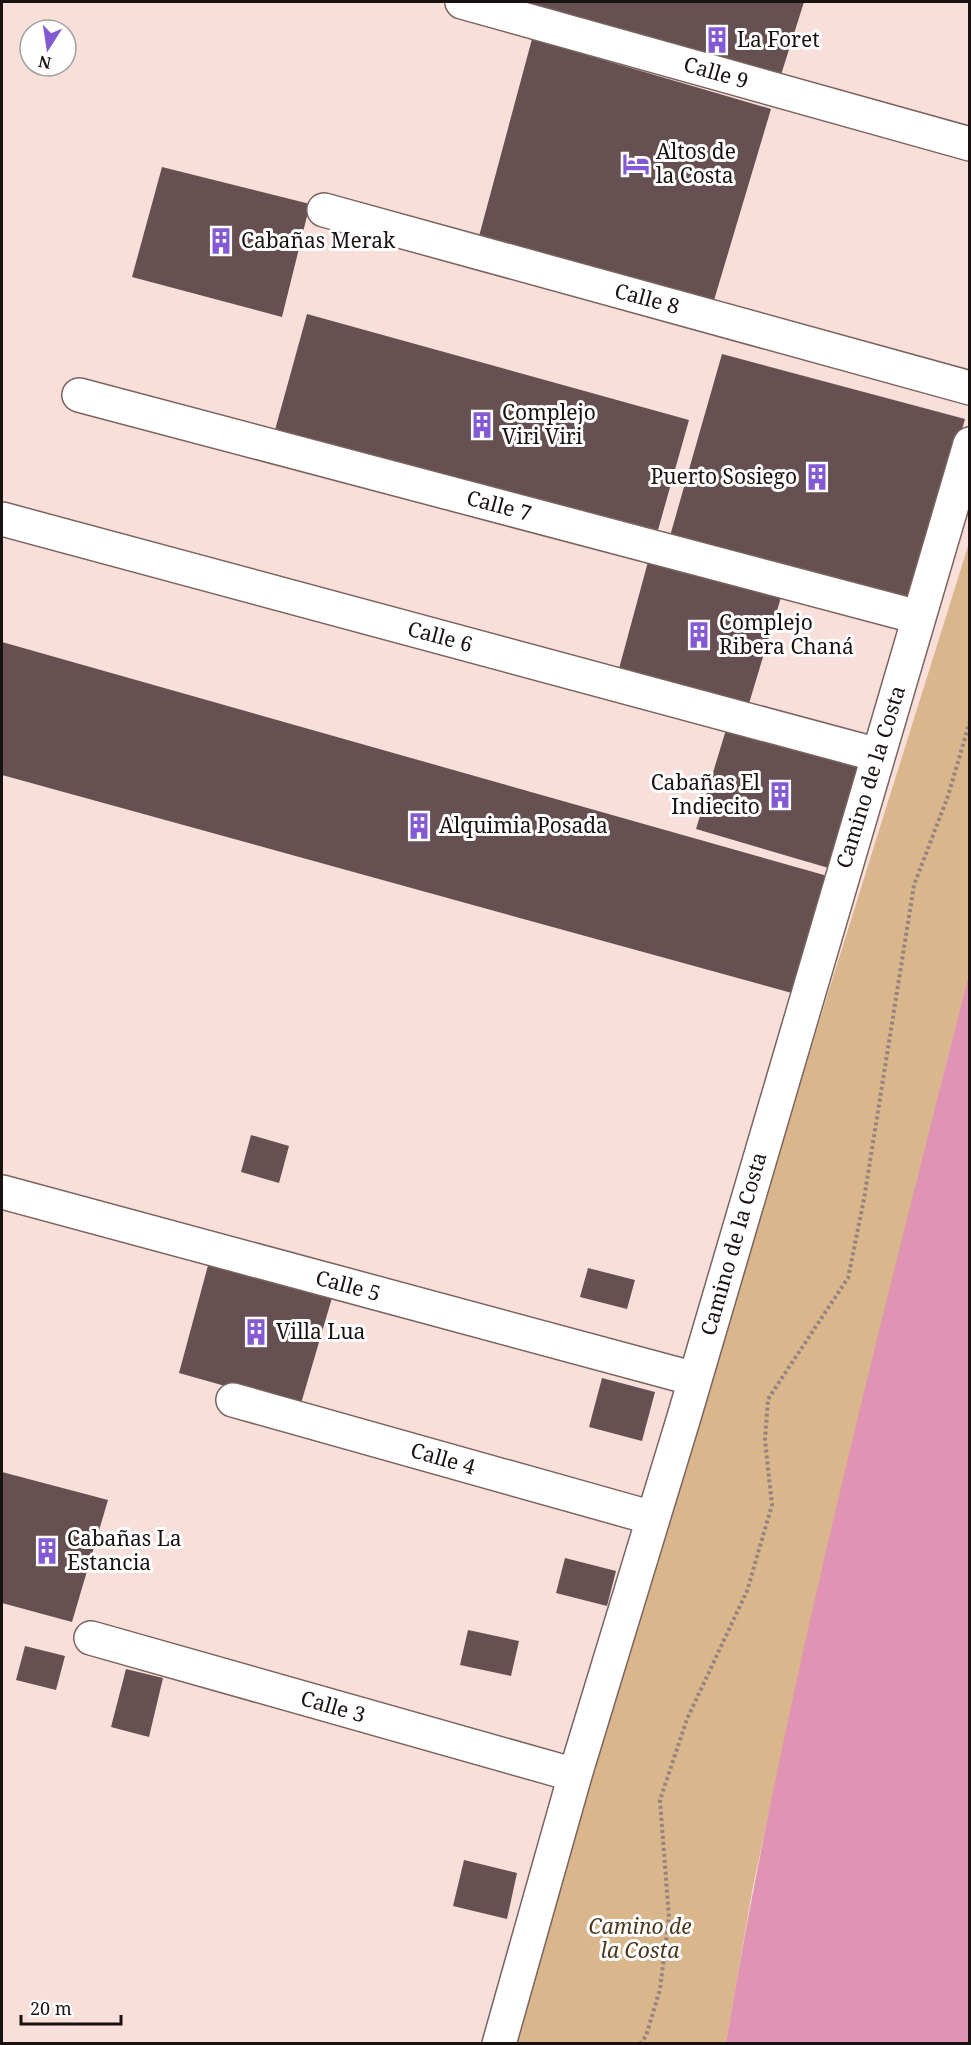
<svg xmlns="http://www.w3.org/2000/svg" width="971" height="2045" font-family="'Noto Serif',serif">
  <rect width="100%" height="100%" fill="#f9dfda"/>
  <path fill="#d9b68c" d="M969,543V973L867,1382L807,1638L753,1886L726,2043L499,2044Z"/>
  <path fill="#e193b3" d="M969,973V2043H726C786,1682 880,1328 969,973Z"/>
  <path fill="#665052" d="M508,2H804L780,78Z
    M532,39L771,109L712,307L478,240Z
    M162,167L310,204L282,317L132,277Z
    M307,314L689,420L658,530L275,430Z
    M722,354L965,419L912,601L670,536Z
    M649,558L782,594L747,710L617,676Z
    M2,642L831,877L799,995L2,775Z
    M728,723L865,762L832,869L696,829Z
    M251,1135L289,1146L279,1183L241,1172Z
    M210,1258L334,1291L300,1407L179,1373Z
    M588,1268L635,1280L627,1309L580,1297Z
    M602,1378L655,1392L642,1441L589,1427Z
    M2,1472L108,1500L72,1622L2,1603Z
    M565,1558L616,1571L607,1606L556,1593Z
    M468,1630L519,1641L511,1676L460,1665Z
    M25,1646L65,1656L56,1690L16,1680Z
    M126,1669L163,1678L149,1737L111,1727Z
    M464,1860L517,1873L507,1919L453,1906Z"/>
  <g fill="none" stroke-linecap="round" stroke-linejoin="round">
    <defs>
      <path id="minor" d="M462,2L970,144
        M324,210L970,388
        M79,395L918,617
        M2,519L878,755
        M2,1192L695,1379
        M233,1400L653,1518
        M91,1638L575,1775
        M499,2044L575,1775L684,1417L970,444"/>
    </defs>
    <use href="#minor" stroke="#7a645f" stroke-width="36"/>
    <path stroke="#958380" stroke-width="4" stroke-dasharray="3 3" stroke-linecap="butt" d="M640,2044L646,2036L660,1989L669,1918L660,1800L687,1719L747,1591L772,1505L765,1440L768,1399L848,1278L864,1199L914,885L948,796L970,721"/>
    <use href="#minor" stroke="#fff" stroke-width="33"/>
  </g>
  <defs>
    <symbol id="building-bare" viewBox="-9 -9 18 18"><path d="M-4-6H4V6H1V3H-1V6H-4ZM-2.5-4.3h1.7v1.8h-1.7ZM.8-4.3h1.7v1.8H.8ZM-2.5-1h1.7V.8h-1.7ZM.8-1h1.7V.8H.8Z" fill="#835ad4" stroke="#fff" stroke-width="2.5" paint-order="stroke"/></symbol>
    <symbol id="hotel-bare" viewBox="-9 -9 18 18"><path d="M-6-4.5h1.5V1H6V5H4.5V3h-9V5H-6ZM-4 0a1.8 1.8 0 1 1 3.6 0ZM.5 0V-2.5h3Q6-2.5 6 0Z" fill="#835ad4" stroke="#fff" stroke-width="2.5" paint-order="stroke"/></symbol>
  </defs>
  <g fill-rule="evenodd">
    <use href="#building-bare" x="698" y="21" width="38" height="38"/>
    <use href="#hotel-bare" x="617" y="145" width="38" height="38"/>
    <use href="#building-bare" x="202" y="222" width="38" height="38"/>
    <use href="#building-bare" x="463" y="406" width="38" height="38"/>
    <use href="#building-bare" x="798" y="458" width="38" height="38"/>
    <use href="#building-bare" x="680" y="616" width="38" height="38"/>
    <use href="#building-bare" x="761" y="776" width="38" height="38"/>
    <use href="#building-bare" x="400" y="807" width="38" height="38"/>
    <use href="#building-bare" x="237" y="1313" width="38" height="38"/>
    <use href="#building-bare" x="28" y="1532" width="38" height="38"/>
  </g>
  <g text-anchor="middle" stroke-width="6" stroke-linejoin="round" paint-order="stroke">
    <g font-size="21" fill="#1a1210" stroke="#fff" text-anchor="start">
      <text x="737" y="47">La Foret</text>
      <text x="656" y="159">Altos de<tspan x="656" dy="24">la Costa</tspan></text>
      <text x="241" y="248">Cabañas Merak</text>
      <text x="502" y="420">Complejo<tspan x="502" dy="24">Viri Viri</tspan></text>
      <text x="797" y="484" text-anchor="end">Puerto Sosiego</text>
      <text x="719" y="630">Complejo<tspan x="719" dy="24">Ribera Chaná</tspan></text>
      <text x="760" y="790" text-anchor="end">Cabañas El<tspan x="760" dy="24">Indiecito</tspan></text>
      <text x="439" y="833">Alquimia Posada</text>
      <text x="276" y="1339">Villa Lua</text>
      <text x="67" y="1546">Cabañas La<tspan x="67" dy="24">Estancia</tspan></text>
    </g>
    <g font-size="21" fill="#1a1210" stroke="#fff">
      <text transform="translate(716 73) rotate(16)" y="7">Calle 9</text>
      <text transform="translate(647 299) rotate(15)" y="7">Calle 8</text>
      <text transform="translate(499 506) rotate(15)" y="7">Calle 7</text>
      <text transform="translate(440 637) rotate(15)" y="7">Calle 6</text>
      <text transform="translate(871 777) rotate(-73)" y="7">Camino de la Costa</text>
      <text transform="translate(734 1244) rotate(-74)" y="7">Camino de la Costa</text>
      <text transform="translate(348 1286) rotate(15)" y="7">Calle 5</text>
      <text transform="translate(443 1459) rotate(16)" y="7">Calle 4</text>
      <text transform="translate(333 1707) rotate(16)" y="7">Calle 3</text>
    </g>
    <g font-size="21" font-style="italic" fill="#4d371b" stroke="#fff">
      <text x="640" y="1934">Camino de<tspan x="640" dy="24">la Costa</tspan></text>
    </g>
  </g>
  <rect width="971" height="2045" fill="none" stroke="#1a1210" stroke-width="6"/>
  <g transform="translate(48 48) rotate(192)"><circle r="28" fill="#ffffff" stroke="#a3a09f" stroke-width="1.5"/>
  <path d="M0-4.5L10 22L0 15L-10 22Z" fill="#835ad4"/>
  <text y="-9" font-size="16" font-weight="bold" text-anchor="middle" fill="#1a1210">N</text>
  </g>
  <path d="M21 2015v9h100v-9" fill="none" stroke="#1a1210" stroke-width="3"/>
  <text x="30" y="2015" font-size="18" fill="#1a1210" stroke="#ffffff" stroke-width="4.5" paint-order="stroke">20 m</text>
</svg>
